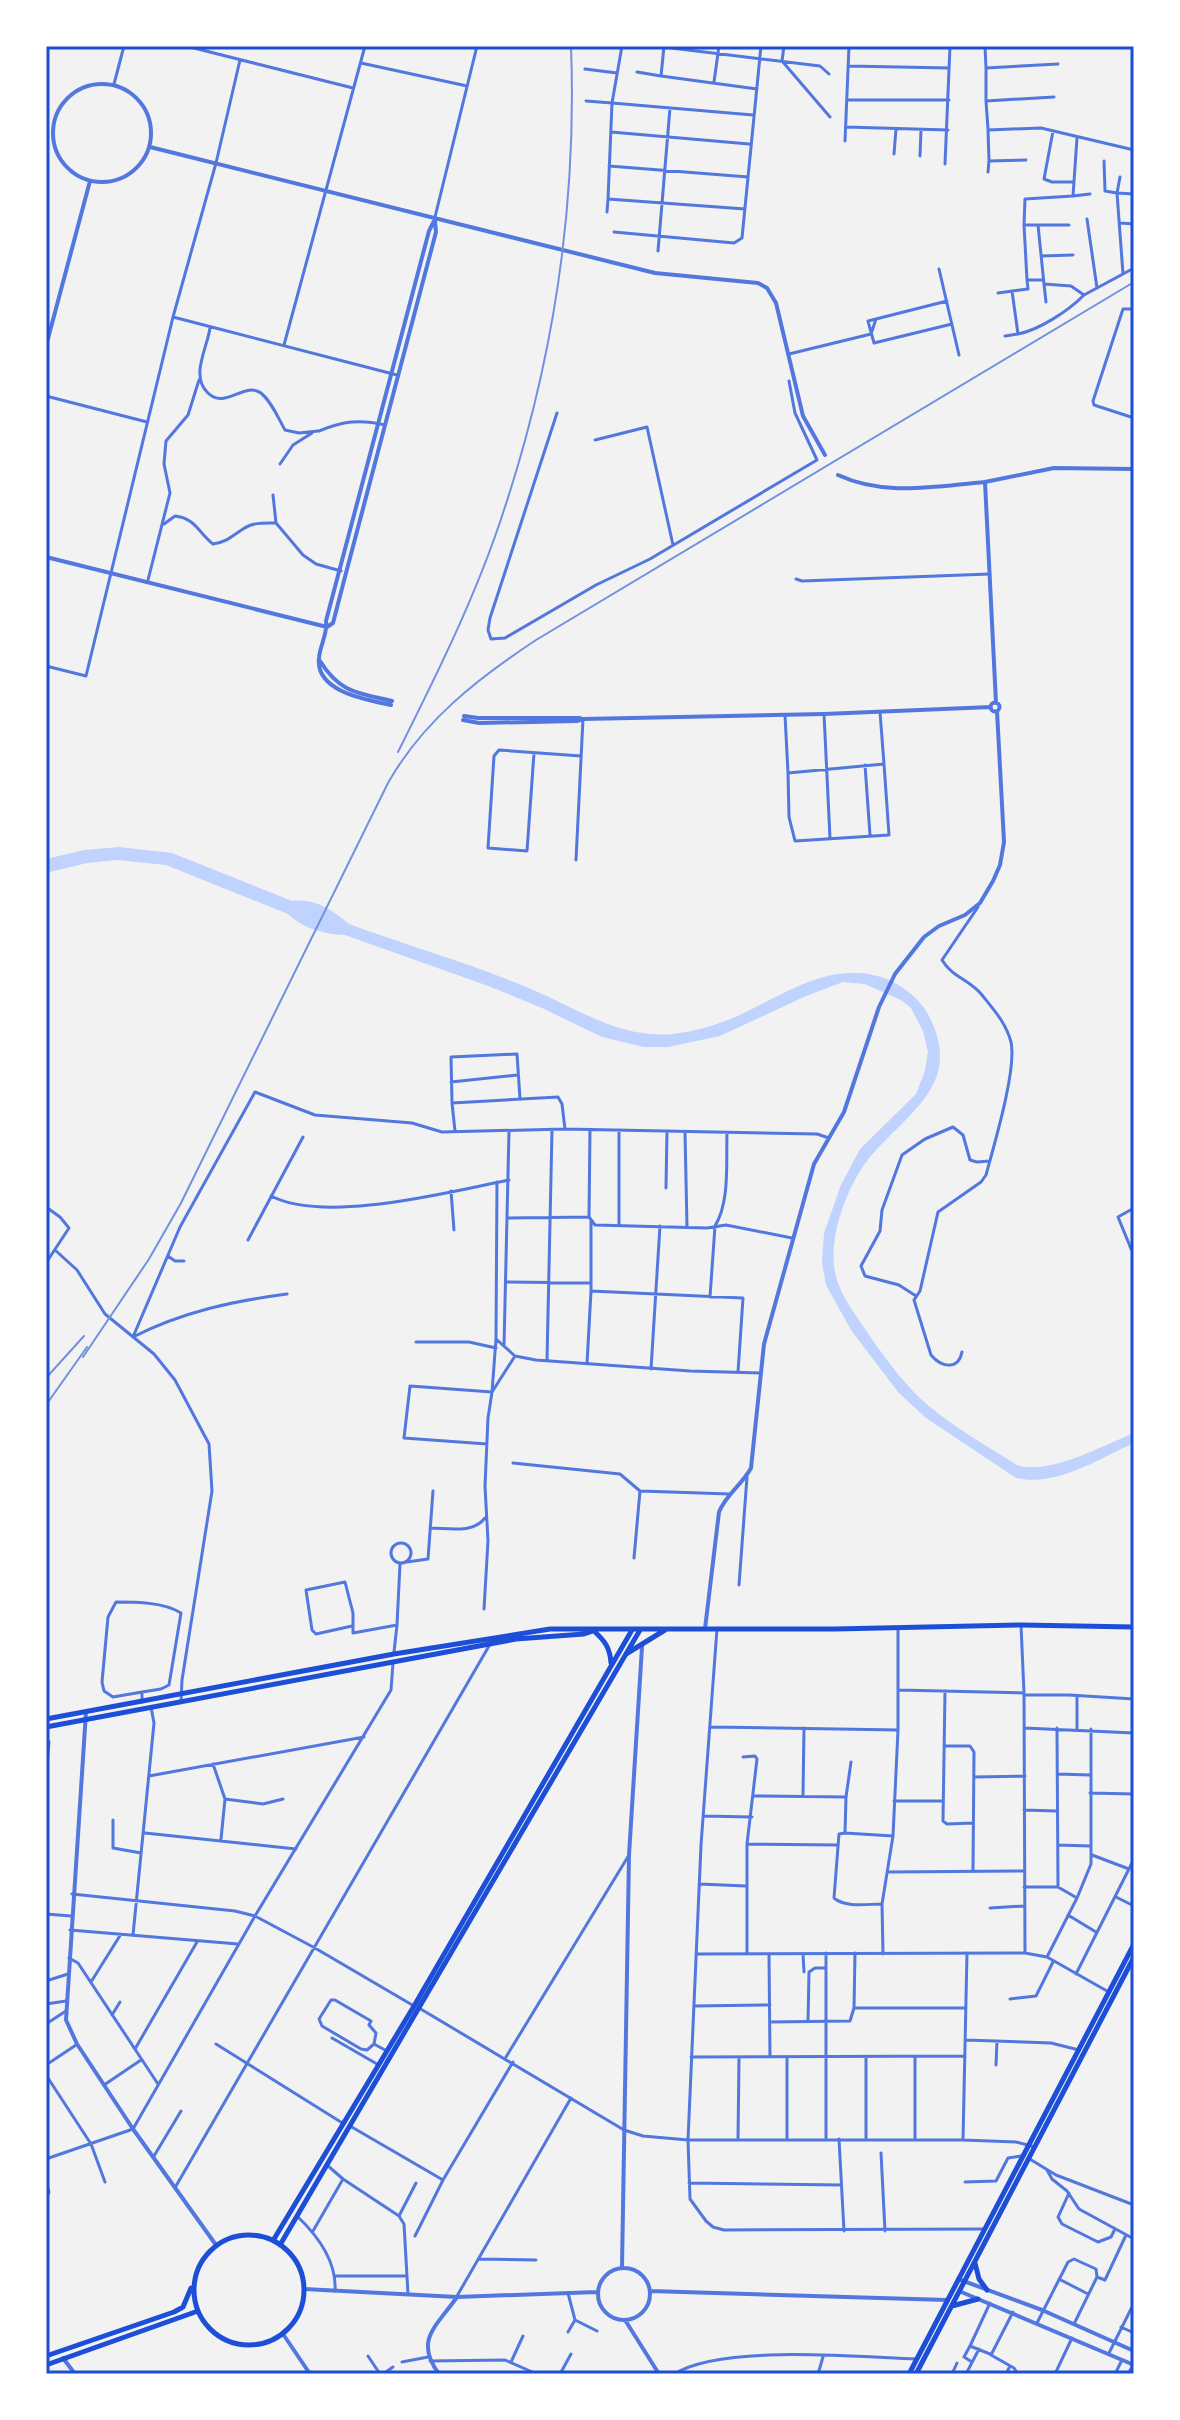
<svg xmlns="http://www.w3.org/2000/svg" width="1180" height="2420" font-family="'Exo 2',sans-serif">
  <rect width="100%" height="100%" fill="#f2f2f2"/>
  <path fill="#bfd3fe" d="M119,847L172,853L292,901C315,898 332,910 349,924C409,946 472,964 531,989C578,1009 620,1039 673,1034C699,1031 724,1023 748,1011C794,988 843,956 895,983C909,991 921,1001 929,1016C967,1090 897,1117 862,1168C843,1197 825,1248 838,1283C844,1300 856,1315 865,1329C882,1354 900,1379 922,1400C950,1425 985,1445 1017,1465C1048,1476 1104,1445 1134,1433V1443C1098,1459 1057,1487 1016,1478L926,1418L898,1392L851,1330L826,1285L822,1263L824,1233L841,1185L860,1149L916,1094L925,1071L928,1052L923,1031L911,1008L901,1000L865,984L843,982L806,996L720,1036L668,1047H644L602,1037L542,1008L491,987L345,935C323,934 304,929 288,914L166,865L117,860L87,863L46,873V859L84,850Z"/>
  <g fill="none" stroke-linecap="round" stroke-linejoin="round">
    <path stroke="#5277de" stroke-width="3" d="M186,46L353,88
      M622,46L612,103L753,115
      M664,46L661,76L757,89
      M784,46L782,61L830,117
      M985,46L986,68
      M663,47L820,66L829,74
      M361,63L467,86
      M848,66L949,68
      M585,69L617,73
      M637,72L661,76
      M714,82L719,46
      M114,84L124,46
      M847,100H949
      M586,101L612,103L608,199L745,209
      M986,101V68L1058,64
      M846,127L948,130
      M988,129L986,101L1054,97
      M1053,131L1044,179L1052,182H1074
      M611,132L749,144
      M1077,138L1073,196L1090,194
      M845,141L849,46
      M894,154L896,129
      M920,156L921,130
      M1026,160L989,161L988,130L1041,128L1134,150
      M1104,161L1105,191L1117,193L1120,177
      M945,164L950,46
      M609,166L748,177
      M988,172L989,161
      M607,212L608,199
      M435,217L477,46
      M1087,219L1097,288L1123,274L1117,193L1134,194
      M1120,223L1134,224
      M1024,225L1027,280H1043
      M1037,225H1024L1025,199L1073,196
      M1069,225H1038L1044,284L1071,286L1084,295L1097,288
      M614,232L734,243L742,238L761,46
      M658,251L670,108
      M1041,256L1073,255
      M939,269L959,355
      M1123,274L1134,268
      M1044,284L1046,302
      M1012,291L1018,334C1039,330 1068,311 1083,296
      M998,293L1028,289L1027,280
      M947,301L868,321L874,343L952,324
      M1134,309H1123L1093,401L1094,405L1134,418
      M173,317L397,375
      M210,328C207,349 190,376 208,393C225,410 245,381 261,393C272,402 278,418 285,430L299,433L318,431
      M1005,336L1018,334
      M284,345L365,46
      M789,354L871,334L876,319
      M46,396L147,422
      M557,413L490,618L488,630L491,639L505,638L596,585L650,559L817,460L795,413L789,381
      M319,431C343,421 360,419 385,425
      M595,440L647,427L673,545
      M280,464L293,445L312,433
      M273,495L276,523L303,555L316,564L341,571
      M164,524L175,516C195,518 199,533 213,544C227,542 232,536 243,529C253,522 265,523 276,523
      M796,579L802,581L990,574
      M148,580L170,493L164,464L166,441L188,415L199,380
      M46,666L86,676L173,317L216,163L240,60
      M824,714L830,838
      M785,715L788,773L884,764L880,712
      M534,753L527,851L488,848L494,756L499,750L581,756
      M865,765L870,835
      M788,773L789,817L795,841L889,835L884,764
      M576,860L583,719
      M451,1082L518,1075
      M452,1102L451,1057L517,1054L520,1099
      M590,1130L589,1217L595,1225L707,1228L726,1225L792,1238
      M619,1130V1225
      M455,1131L452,1103L558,1097L562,1104L565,1129
      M685,1132L687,1227
      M666,1188L667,1131
      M451,1191L454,1230
      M271,1196C326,1224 448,1192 509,1180
      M46,1207L60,1217L69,1228L46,1263
      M1134,1208L1118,1217L1134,1256
      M509,1218L589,1217
      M591,1220V1291
      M46,1226L47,1224
      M248,1240L303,1137
      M55,1250L77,1270L105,1314L154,1354L175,1380L209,1444L212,1491L182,1680L181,1702
      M168,1256L175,1261H184
      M507,1282L591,1283
      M916,1296L899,1285L865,1276L861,1266L880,1231L882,1210L902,1155L925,1139L953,1127L963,1135L970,1160L977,1162L990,1161
      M710,1297L715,1226C730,1202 726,1162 727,1134
      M133,1337L180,1227L255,1092L315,1115L412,1123L442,1132L565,1129L817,1134L829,1138
      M133,1337C182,1312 233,1301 287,1294
      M496,1339L515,1356L536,1360L690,1371L761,1373
      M416,1342H469L496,1348
      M504,1346L509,1131
      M962,1352C958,1371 941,1367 931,1355L914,1300L920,1291L938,1212L981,1182L986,1175C994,1145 1017,1069 1011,1042C1006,1023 994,1010 982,995C970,980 952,977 942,960L978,907
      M547,1361L552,1130
      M587,1364L591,1291L743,1298L738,1372
      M651,1369L660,1226
      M487,1444L404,1438L410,1386L492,1392L496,1339L497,1182
      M513,1463L620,1474L640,1491L730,1494
      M430,1528C448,1528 473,1534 485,1518
      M391 1553a10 10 0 1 1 20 0a10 10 0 1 1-20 0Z
      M634,1558L640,1491
      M407,1562L428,1559L433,1491
      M739,1585L747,1477
      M484,1609L488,1541L485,1486L488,1418L492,1392L515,1356
      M1021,1625L1024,1693L1025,1953
      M352,1626L316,1634L312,1630L306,1590L345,1582L353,1613V1633L397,1625L400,1564
      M717,1629L701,1845L688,2140L690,2199L706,2221L713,2227L724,2230L985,2229
      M394,1652L397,1625
      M898,1690L1024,1693
      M945,1691L943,1821L947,1824L973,1823
      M142,1692L113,1697L104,1691L102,1682L108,1617L116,1602C135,1602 164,1602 181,1613L169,1685L161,1689L142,1692V1702
      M1024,1695H1069L1134,1699
      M711,1727L898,1730
      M1024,1728L1134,1733
      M1057,1728L1058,1887
      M1077,1729V1697
      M46,1738L49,1742L46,1776
      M944,1746H970L974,1752L973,1870
      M743,1757L755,1756L757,1759L747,1844V1954
      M213,1764L225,1799L263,1804L283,1799
      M1057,1774L1090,1775
      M149,1776L364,1737
      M974,1777L1025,1776
      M1090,1793L1134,1794
      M803,1795L804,1728
      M754,1796L846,1797L845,1833L893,1836
      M846,1797L851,1762
      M894,1801H942
      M1024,1810L1056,1811
      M703,1816L752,1817
      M113,1820V1848L141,1853
      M145,1833L296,1849
      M845,1833L839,1834L834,1898C846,1908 867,1904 882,1904
      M221,1839L225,1799
      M747,1844L838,1845
      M1058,1845L1090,1846
      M1092,1855L1129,1869
      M888,1872L1024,1871
      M699,1884L746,1886
      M1024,1887H1058L1077,1898
      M72,1894L235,1911L255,1916L315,1948L414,2006
      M1116,1897L1134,1906
      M990,1908L1024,1906
      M46,1914L71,1916
      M1068,1915L1096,1932
      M70,1930L238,1944
      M133,1935L154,1723L151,1707
      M696,1954L1025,1953L1047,1957L1107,1991
      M769,1954L770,2057
      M803,1954L804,1972
      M883,1954L882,1904L893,1836L898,1730V1628
      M1047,1957L1077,1898L1091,1864V1729
      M69,1958L78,1963L158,2084
      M1076,1974L1134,1859
      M46,1981L68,1974
      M91,1982L121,1934
      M1010,1999L1036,1996L1053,1962
      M46,2004L66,2001
      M694,2006L770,2005
      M419,2008L624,2130L643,2136L688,2140H963L1016,2142L1035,2147
      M854,2008H966
      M112,2015L120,2002
      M770,2022L850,2021L854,2008L855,1953
      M808,2022L809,1972L815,1968H826
      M46,2024L66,2011
      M332,2038L377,2064
      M965,2040L1051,2043L1079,2050
      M216,2044L344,2124
      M374,2044L367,2050L361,2049L322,2026L319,2019L331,2000H335L371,2021L369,2025L376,2033L374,2044L385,2050
      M135,2049L197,1942
      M506,2057L629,1855
      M691,2057L965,2056
      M787,2057V2139
      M915,2057V2140
      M46,2065L76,2045
      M996,2065L997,2041
      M46,2075L91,2144L105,2182
      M104,2085L141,2060
      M350,2126L443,2180
      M826,2138V1953
      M839,2139L844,2231
      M866,2139V2057
      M738,2140L739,2057
      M963,2140L967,1953
      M881,2153L885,2231
      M154,2156L181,2111
      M1028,2158L1056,2175L1134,2205
      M46,2159L133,2129L255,1916L385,1700L391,1690L393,1663
      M327,2165L343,2179L399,2216L404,2224L408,2294
      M1047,2170L1052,2179L1067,2191L1079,2209L1134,2239
      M46,2182L49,2192L46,2199
      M965,2182L996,2181L1008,2158L1021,2156
      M689,2183L841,2185
      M176,2186L489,1646
      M1069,2193L1058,2217L1062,2224L1098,2242L1111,2237L1115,2229
      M297,2216C317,2235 337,2261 335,2291
      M399,2216L416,2183
      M313,2231L343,2179
      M415,2236L443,2180L513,2062
      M479,2259L536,2260
      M336,2276H407
      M1097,2277L1105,2280L1126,2235
      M1059,2279L1088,2294
      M568,2293L575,2320L597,2331
      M457,2296L571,2098
      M990,2303L970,2346L990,2354
      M1013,2312L991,2355L1014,2368L1018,2374
      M1037,2323L1068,2262L1074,2259L1096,2269L1097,2277L1074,2324
      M1121,2327L1134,2333
      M568,2332L575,2320
      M970,2346L964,2357L972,2362
      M1109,2353L1134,2303
      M368,2356L380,2374
      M430,2361L505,2360L537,2374
      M402,2362L428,2357
      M511,2362L523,2336
      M383,2374L393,2367
      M560,2374L571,2354
      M674,2374C722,2344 857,2357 916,2359
      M818,2374L823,2357
      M952,2374L957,2363
      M966,2374L979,2349
      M991,2374V2373
      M1006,2374L1010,2366
      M1055,2374L1072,2338
      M1115,2374L1122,2360
      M1128,2374L1133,2365"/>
    <path stroke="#5277de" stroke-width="4" d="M53 133a49 49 0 1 1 98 0a49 49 0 1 1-98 0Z
      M150,147L655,273L758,283L767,288L776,303L803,416L825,455
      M46,346L90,181
      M838,475C885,497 936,486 985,482L996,703
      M985,482L1054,468L1134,469
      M46,557L327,627
      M327,627L333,623L346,573L436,232L435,221
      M320,661C340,693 358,693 392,701
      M990.5 707a4.5 4.5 0 1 1 9 0a4.5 4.5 0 1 1-9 0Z
      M391,705C368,700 315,692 319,658C320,645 328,633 326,621L429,231L435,219
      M464,716L478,718H580
      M463,720L479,723L577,721L583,719L824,714L991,707
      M705,1629L719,1512C726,1494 742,1485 751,1468L764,1344L814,1164L844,1112L879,1007L895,974L924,937L939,926L965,915L980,903L993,881L1000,865L1004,842L997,711
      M86,1712L66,2020L77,2044L133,2129L216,2245
      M622,2267L629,1855L642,1647
      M598 2294a26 26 0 1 1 52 0a26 26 0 1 1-52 0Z
      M958,2279L1042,2310L1134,2351
      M304,2289L457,2297L597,2292
      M650,2291L947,2300
      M959,2291L1134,2365
      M625,2320L659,2374
      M283,2334L310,2374
      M63,2358L75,2374
      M439,2374C414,2340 436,2327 457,2297"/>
    <path stroke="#1d4ed8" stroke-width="5" d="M594,1631C605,1641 610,1648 611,1663
      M626,1654L665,1630
      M46,1719L394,1654L550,1629H835L1021,1625L1134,1627
      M46,1727L516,1639L584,1634L593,1631
      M194 2290a55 55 0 1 1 110 0a55 55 0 1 1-110 0Z
      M274,2239L414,2006L632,1630
      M280,2245L640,1630
      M975,2263L979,2279L987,2290
      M952,2306L978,2299
      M46,2356L174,2312L183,2307L191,2288
      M46,2365L198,2311
      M909,2374L1134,1944
      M916,2374L1134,1957"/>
    <path stroke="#7290e2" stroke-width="2" d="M398,752C437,674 476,596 503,513C553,363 577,204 571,46
      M83,1357L149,1259L181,1203L388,783C423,721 477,679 536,640L1134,282
      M46,1378L84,1336
      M46,1405L87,1347"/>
  </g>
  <rect width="1180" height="2420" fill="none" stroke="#ffffff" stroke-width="96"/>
  <rect x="48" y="48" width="1084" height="2324" fill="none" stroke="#1d4ed8" stroke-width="3"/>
</svg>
